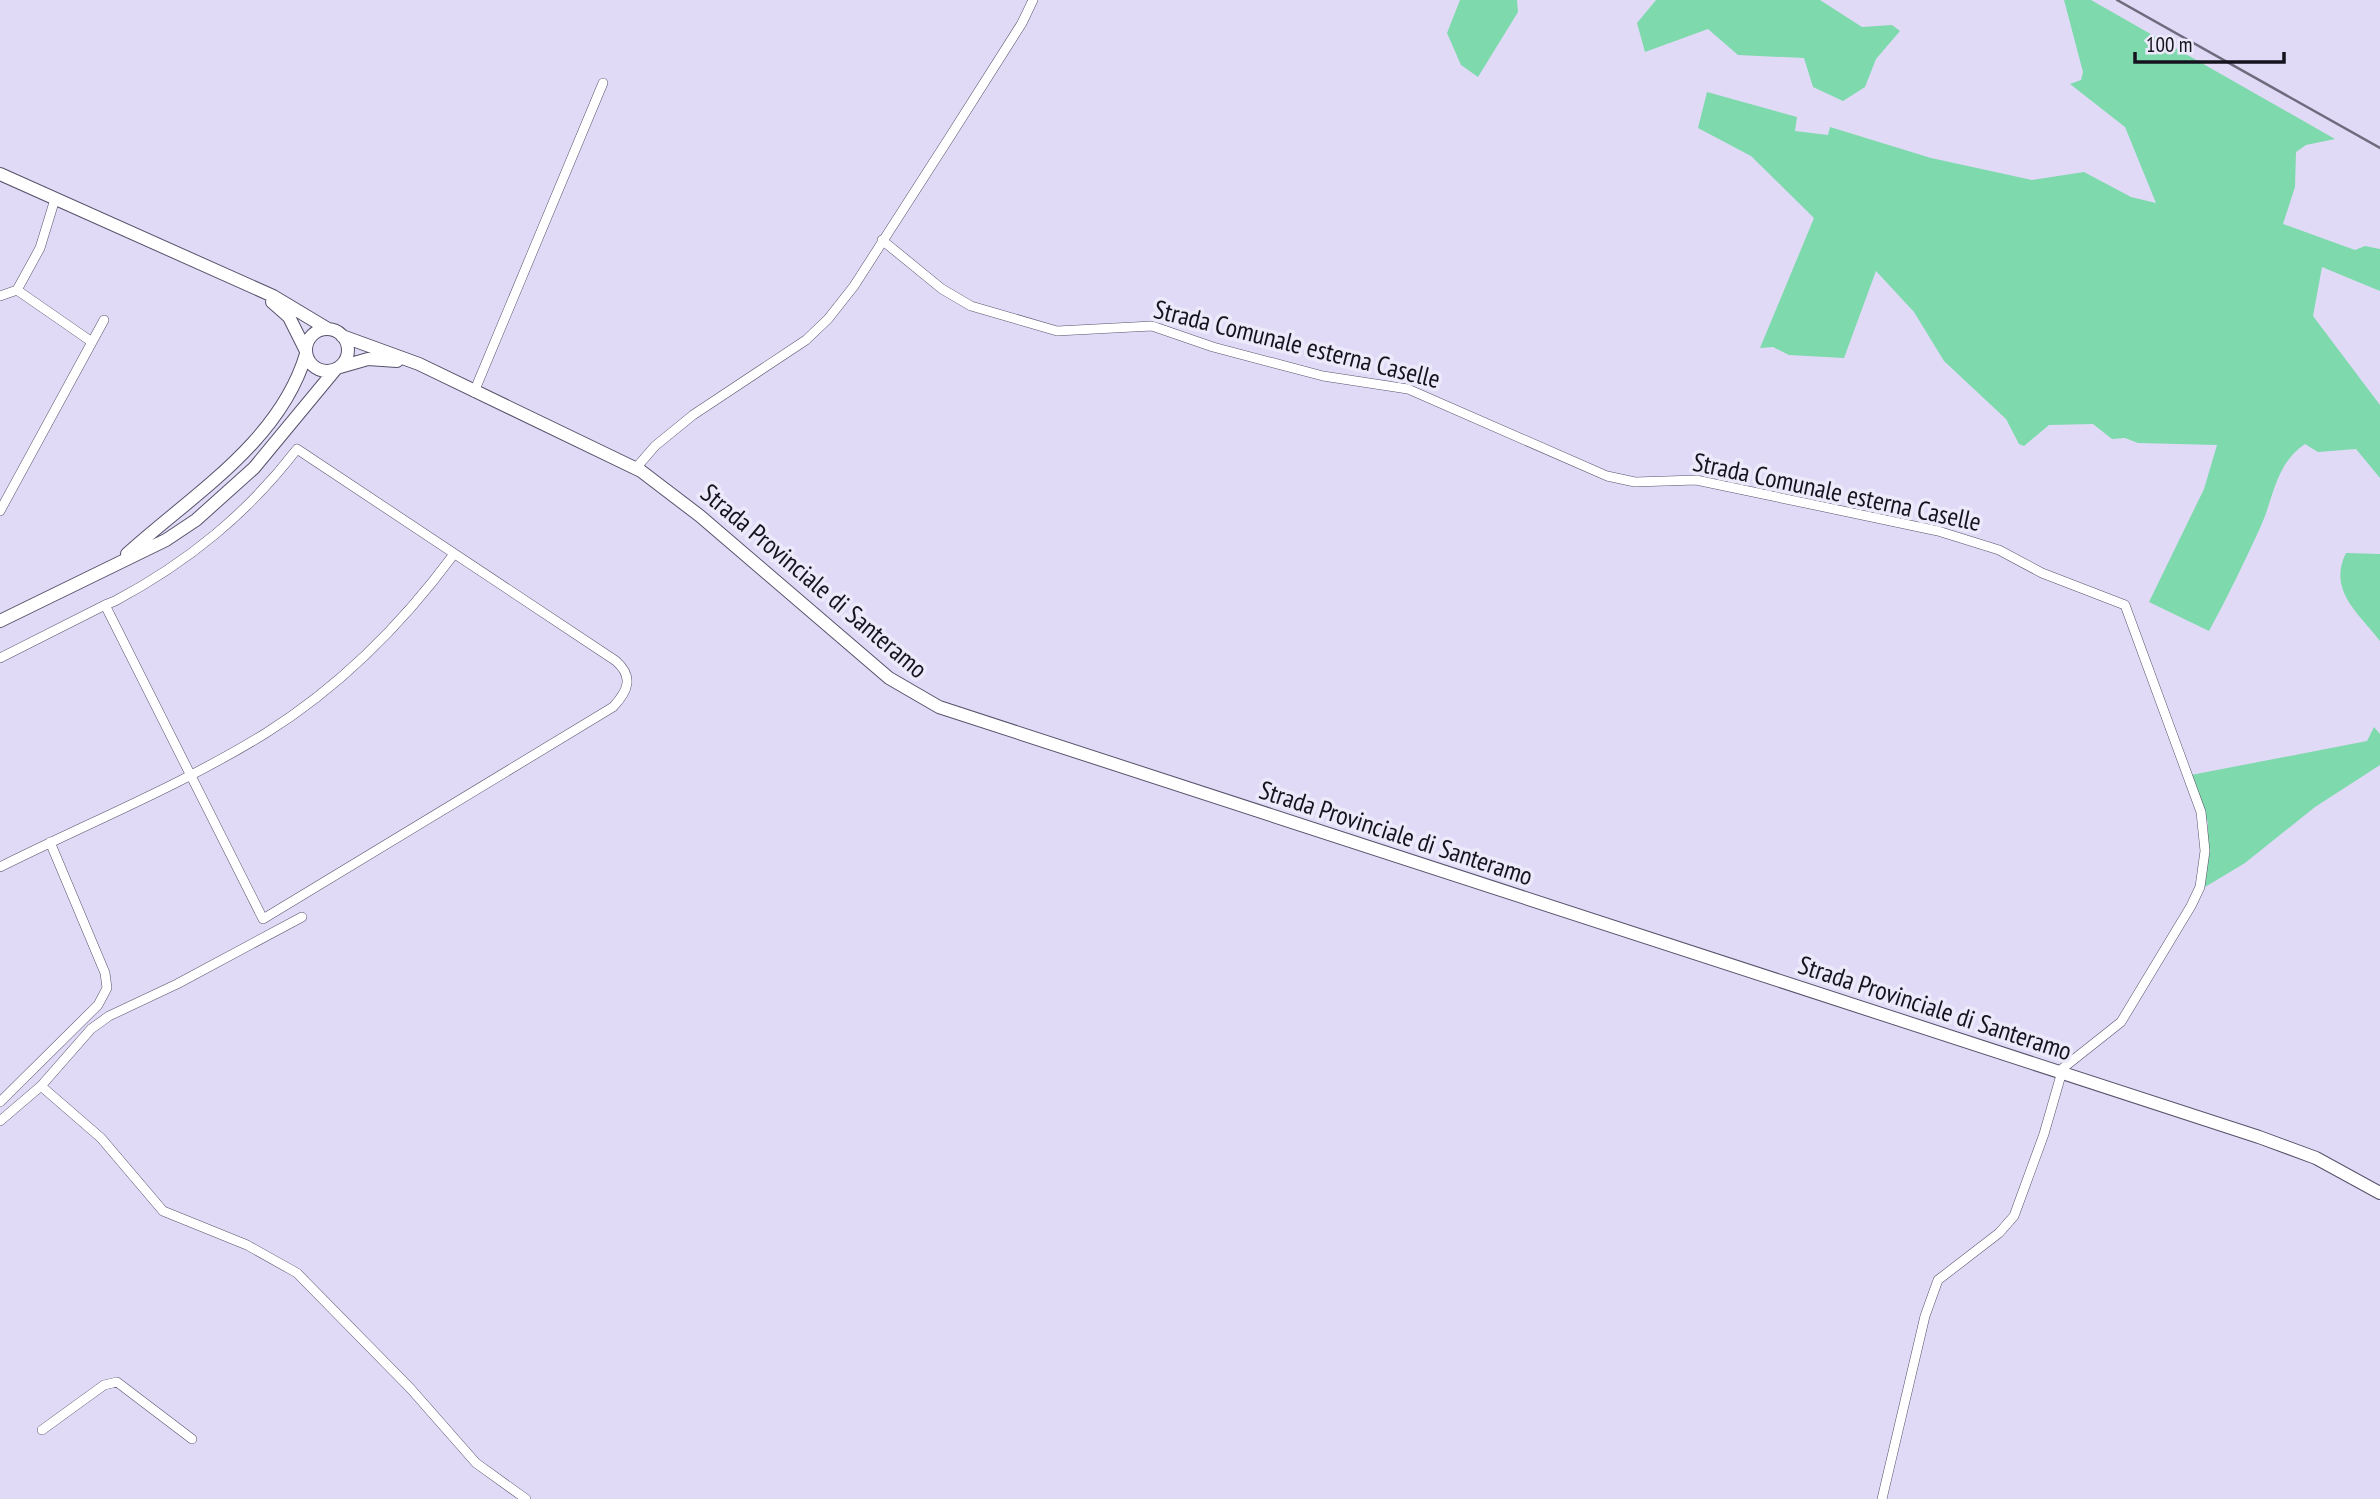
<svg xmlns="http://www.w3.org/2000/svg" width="2380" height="1499" font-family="'PT Sans Narrow',sans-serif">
  <rect width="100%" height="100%" fill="#e0daf7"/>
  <path fill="#7ed9ac" d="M1460,0H1517L1518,12L1478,77L1461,65L1447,33Z
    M1656,0H1820L1862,27L1892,25L1900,31L1876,59L1865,87L1843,101L1813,87L1804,58L1738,55L1708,29L1645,52L1637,23Z
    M2064,0H2091L2335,139L2306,145L2296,152L2295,187L2283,224L2355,250L2365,246L2380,249V291L2322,267L2313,316L2380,405V478L2356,449L2318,452L2305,444C2275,464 2274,498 2260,528C2244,563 2227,598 2209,631L2149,602L2204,489L2217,445L2138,443L2125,438L2112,439L2093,424L2049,425L2024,446L2019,444L2006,419L1944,361L1914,312L1876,271L1844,358L1789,355L1773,347L1760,348L1814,218L1751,156L1698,128L1707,92L1797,117L1795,131L1828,135L1830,127L1931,158L2032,180L2084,172L2131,197L2156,203L2125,127L2070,84L2081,80L2083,72Z
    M2346,553L2380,554V641C2360,614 2327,591 2346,553Z
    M2374,727L2380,734V765L2315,807L2245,863L2205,887L2208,823L2191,775L2367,741Z"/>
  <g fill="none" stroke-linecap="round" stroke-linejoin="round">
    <defs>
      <path id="minor" d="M882,240L942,289L971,306L1057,331L1152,326L1213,347L1323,376L1408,389L1607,476L1635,482L1696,480L1938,531L1999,550L2042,573L2125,605L2201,812L2205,851L2200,887L2191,906L2121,1022L2063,1068L2044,1134L2014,1216L1999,1233L1938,1280L1925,1316L1882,1499
        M17,290L92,342
        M0,296L17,290L40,248L55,199
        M474,392L603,83
        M636,468L655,446L693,415L806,340L828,319L854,286L951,135L1022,23L1033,0
        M0,511L104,320
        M0,658L105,605L115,601C188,562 247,514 297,449L616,661C634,677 628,691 613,707L263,919L105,605
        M0,867C88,823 182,785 266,733C339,687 403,623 454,554
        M41,1086L101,1138L163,1211L247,1245L297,1273L410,1388L476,1463L526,1499
        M0,1102L98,1005L107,988L105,973L50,842
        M0,1121L41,1086L91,1029L109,1016L177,984L302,917
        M42,1430L104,1385L117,1382L192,1439"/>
      <path id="secondary" d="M0,174L273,296L328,329
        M272,302L289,317L306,351
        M306 350a21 21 0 1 1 42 0a21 21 0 1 1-42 0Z
        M342,336L419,364L641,471L700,516L889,678L939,707L2259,1137L2316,1158L2380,1193
        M340,367L368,359L397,361
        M127,554C192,495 280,442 306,354
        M0,621L166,540L196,520L254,468L335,370"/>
    </defs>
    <use href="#minor" stroke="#57526b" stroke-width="10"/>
    <use href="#secondary" stroke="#57526b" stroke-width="14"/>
    <use href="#minor" stroke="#fff" stroke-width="9"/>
    <use href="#secondary" stroke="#fff" stroke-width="12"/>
    <path stroke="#6f6b7e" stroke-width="2.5" d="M2117,0L2380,148"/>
  </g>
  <g text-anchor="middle" stroke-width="7" stroke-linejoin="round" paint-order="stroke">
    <g font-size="26" fill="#15131d" stroke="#ece9fb">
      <text transform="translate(1297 344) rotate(14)" y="9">Strada Comunale esterna Caselle</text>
      <text transform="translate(1837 492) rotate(12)" y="9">Strada Comunale esterna Caselle</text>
      <text transform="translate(814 581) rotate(40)" y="9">Strada Provinciale di Santeramo</text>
      <text transform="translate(1396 833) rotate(18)" y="9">Strada Provinciale di Santeramo</text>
      <text transform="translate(1935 1008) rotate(18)" y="9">Strada Provinciale di Santeramo</text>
    </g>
  </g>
  <path d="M2135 52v10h149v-10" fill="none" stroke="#15131d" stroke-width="3.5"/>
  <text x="2146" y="52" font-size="21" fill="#15131d" stroke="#ece9fb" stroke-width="5" paint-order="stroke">100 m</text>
</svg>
